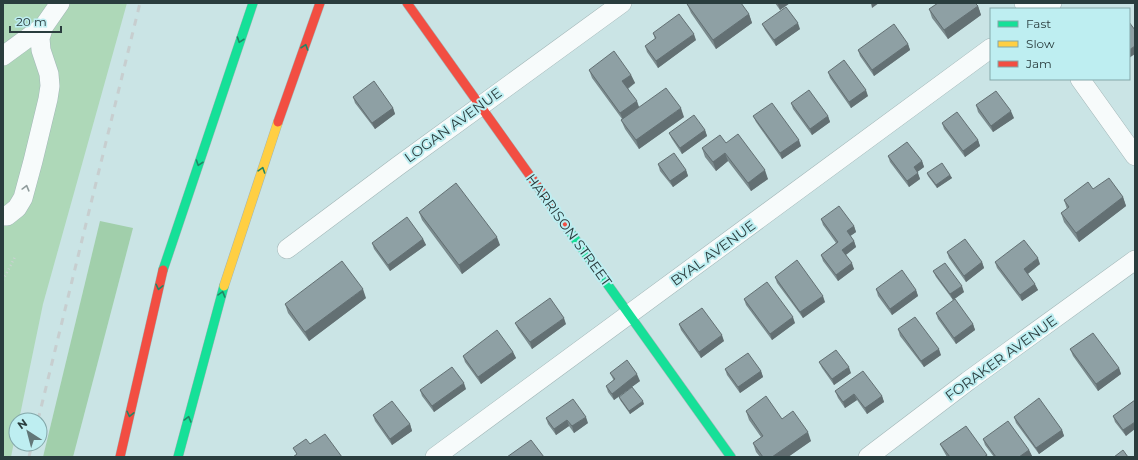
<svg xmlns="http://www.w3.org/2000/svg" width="1138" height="460" font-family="Montserrat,sans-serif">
  <rect width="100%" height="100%" fill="#cae4e5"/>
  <path fill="#aed8b8" d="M3,3H127L43,304L19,420H16V432L11,457H3Z"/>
  <path fill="#a1cfab" d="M100,221L133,228L73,457H43Z"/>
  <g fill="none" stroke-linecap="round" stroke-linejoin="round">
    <defs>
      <path id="street" d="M1024,3L1028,9
        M1044,9L1052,3
        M3,56L44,26
        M1080,79L1135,156
        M3,216H7L17,208L23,198L33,161L48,99L50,86L49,74L41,50L40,38L44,26L60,3
        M287,249L398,166L622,3
        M435,457L991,48
        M868,457L968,381L1135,260"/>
      <path id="fast" d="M568,229L731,457
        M163,270L253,3
        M178,457L224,286"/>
      <path id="slow" d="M224,286L278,122"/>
      <path id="jam" d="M407,3L568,229
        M278,122L320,3
        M120,457L163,270"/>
    </defs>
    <use href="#street" stroke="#a1b5b6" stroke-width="20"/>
    <use href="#fast" stroke="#a1b5b6" stroke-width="10"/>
    <use href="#slow" stroke="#a1b5b6" stroke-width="10"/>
    <use href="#jam" stroke="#a1b5b6" stroke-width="10"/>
    <path stroke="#cbd2d2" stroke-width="2.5" stroke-dasharray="1 3" stroke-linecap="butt" d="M3,280L15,257"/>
    <use href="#street" stroke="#f7fbfb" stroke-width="19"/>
    <use href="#fast" stroke="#16e098" stroke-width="9"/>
    <use href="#slow" stroke="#ffcf43" stroke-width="9"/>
    <use href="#jam" stroke="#f24e42" stroke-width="9"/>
    <path stroke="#c7cecf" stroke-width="3" stroke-dasharray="7 7" stroke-linecap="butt" d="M38,420L140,3
      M29,457L32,444"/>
  </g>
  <path fill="#7a8a8d" d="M775,3H790L780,10Z
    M687,4L749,14L752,23L716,49L691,13Z
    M978,6L981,15L948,39L932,18L929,9Z
    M762,24L800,29L776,46L765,30Z
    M653,33L696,40L658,68L647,52L645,46L655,39Z
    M908,44L910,50L874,76L860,56L858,50Z
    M589,70L631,75L635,83L628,89L639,107L684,117L639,149L625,129L621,120L622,119L592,78Z
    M828,72L868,96L851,108L830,78Z
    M353,97L393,108L395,114L375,129L355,103Z
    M791,103L828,116L830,122L812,135L793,109Z
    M976,105L1014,118L993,132L978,112Z
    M753,116L801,146L782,159L756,122Z
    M942,123L978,140L980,146L965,157L944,129Z
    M705,130L707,136L682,154L672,139L669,133Z
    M726,143L768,179L751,191L728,161L716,171L705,157L702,148Z
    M888,156L922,161L924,167L917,172L920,179L909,187L890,162Z
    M658,164L686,170L688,176L673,187L660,171Z
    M927,173L950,175L952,178L937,188L928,176Z
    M1093,189L1123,197L1126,206L1079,242L1064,222L1061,213L1067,209L1064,200Z
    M419,212L500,245L462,274L422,220Z
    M821,219L854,226L856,232L850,236L854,241L856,247L846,255L854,269L838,281L823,261L821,255L836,243L823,225Z
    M423,239L426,245L390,271L374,249L372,243Z
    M947,252L982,262L984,268L966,282L949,258Z
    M995,262L1040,264L1028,274L1038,290L1022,301L997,268Z
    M933,271L964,292L953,300L936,277Z
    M775,277L825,302L803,318L777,283Z
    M876,289L916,290L918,296L892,315L878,296Z
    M366,298L309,341L288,313L285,304Z
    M744,299L795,323L772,340L746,305Z
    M936,313L973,324L975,330L956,344L938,319Z
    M515,323L566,324L532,349L518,329Z
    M679,324L724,341L701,358L681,330Z
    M898,329L941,355L924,367L900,336Z
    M1070,349L1119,368L1121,374L1098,391L1073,356Z
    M513,352L516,358L481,384L465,362L463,356Z
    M819,362L851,373L834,385L822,368Z
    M725,369L761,371L763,377L740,393L727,375Z
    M610,373L640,381L614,400L608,392L606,386L614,381Z
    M466,389L434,412L422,396L420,390Z
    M835,391L882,396L884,402L867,414L857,400L845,408L838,398Z
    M619,397L644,404L630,414L620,400Z
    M1135,400L1126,436L1115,422L1113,416Z
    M746,411L782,419L811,441L788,457H760L756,452L753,443L761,437L749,420Z
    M373,415L410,424L412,431L392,445L375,421Z
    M1014,417L1062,430L1064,436L1039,454L1016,423Z
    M546,418L588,423L574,433L569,426L556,435L548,424Z
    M983,439L1029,450L1032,456L1030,457H994L985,445Z
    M940,444L987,455L988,457H947L943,450Z"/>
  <path fill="#637073" d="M779,3H790L780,10L778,4Z
    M871,3H879L872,8Z
    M978,6L981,15L948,39L944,30Z
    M749,14L752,23L716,49L713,40Z
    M798,23L800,29L776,46L774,40Z
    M694,34L696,40L658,68L656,61Z
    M908,44L910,50L874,76L872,70Z
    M1135,46V54L1129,58V50Z
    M631,75L635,83L625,90L622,81Z
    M866,90L868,96L851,108L849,102Z
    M637,101L640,110L624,122L620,113Z
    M393,108L395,114L375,129L372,123Z
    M681,108L684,117L639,149L636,140Z
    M1011,111L1014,118L993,132L991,126Z
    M828,116L830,122L812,135L810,129Z
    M705,130L707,136L682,154L680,148Z
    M799,140L801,146L782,159L780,153Z
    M978,140L980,146L965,157L963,151Z
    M725,153L728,161L716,171L713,162Z
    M922,161L924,167L916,173L914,167Z
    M686,170L688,176L673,187L670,181Z
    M765,170L768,179L751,191L748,183Z
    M918,173L920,179L909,187L907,181Z
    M950,175L952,178L937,188L936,185Z
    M1123,197L1126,206L1079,242L1076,233Z
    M854,226L856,232L849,237L847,231Z
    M497,237L500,245L462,274L459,265Z
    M423,239L426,245L390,271L388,265Z
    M854,241L856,247L844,256L842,250Z
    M1038,258L1040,264L1026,275L1024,269Z
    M982,262L984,268L966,282L964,276Z
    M852,263L854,269L838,281L836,275Z
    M1035,284L1038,290L1022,301L1020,295Z
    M962,286L964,292L953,300L950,294Z
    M363,289L366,298L309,341L305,332Z
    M916,290L918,296L892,315L890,309Z
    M823,296L825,302L803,318L800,312Z
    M793,317L795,323L772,340L770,334Z
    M564,318L566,324L532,349L530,342Z
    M973,324L975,330L956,344L954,338Z
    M722,335L724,341L701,358L699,352Z
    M939,349L941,355L924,367L921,361Z
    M513,352L516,358L481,384L478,377Z
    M849,367L851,373L834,385L832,379Z
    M1119,368L1121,374L1098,391L1096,384Z
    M761,371L763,377L740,393L738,387Z
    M637,374L640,381L614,400L612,394Z
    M464,383L466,389L434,412L432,406Z
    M854,394L857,400L845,408L843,402Z
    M882,396L884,402L867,414L865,408Z
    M643,401L644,404L630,414L629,411Z
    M586,417L588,423L574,433L572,426Z
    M567,420L569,426L556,435L554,429Z
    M1135,422V429L1126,436L1123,430Z
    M410,424L412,431L392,445L390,439Z
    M1062,430L1064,436L1039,454L1036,448Z
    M808,432L811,441L788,457H772Z
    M1029,450L1032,456L1030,457H1019Z"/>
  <path fill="#8ea0a4" stroke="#637073" d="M689,3H741L749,14L713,40L687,4Z
    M938,3H975L978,6L944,30L929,9Z
    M786,7L798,23L774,40L762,24Z
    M679,14L694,34L656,61L645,46L656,38L653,33Z
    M1129,22L1135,30V46L1129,50Z
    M894,24L908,44L872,70L858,50Z
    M614,51L631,75L622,81L637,101L620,113L589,70Z
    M844,60L866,90L849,102L828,72Z
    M374,81L393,108L372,123L353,97Z
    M666,88L681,108L636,140L621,120Z
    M809,90L828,116L810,129L791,103Z
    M996,91L1011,111L991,126L976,105Z
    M772,103L799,140L780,153L753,116Z
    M957,112L978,140L963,151L942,123Z
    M694,115L705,130L680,148L669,133Z
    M738,134L765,170L748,183L725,153L713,162L702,148L720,135L726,143Z
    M907,142L922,161L914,167L918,173L907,181L888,156Z
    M674,153L686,170L670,181L658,164Z
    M942,163L950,175L936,185L927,173Z
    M1109,178L1123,197L1076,233L1061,213L1069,207L1064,200L1088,182L1093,189Z
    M456,183L497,237L459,265L419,212Z
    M839,206L854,226L847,231L854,241L842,250L852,263L836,275L821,255L838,242L821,219Z
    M407,217L423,239L388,265L372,243Z
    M965,239L982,262L964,276L947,252Z
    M1024,240L1038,258L1024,269L1035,284L1020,295L995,262Z
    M797,260L823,296L800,312L775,277Z
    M342,261L363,289L305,332L285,304Z
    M945,263L962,286L950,294L933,271Z
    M902,270L916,290L890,309L876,289Z
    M767,282L793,317L770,334L744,299Z
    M550,298L564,318L530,342L515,323Z
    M955,299L973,324L954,338L936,313Z
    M702,308L722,335L699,352L679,324Z
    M915,317L939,349L921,361L898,329Z
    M497,330L513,352L478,377L463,356Z
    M1093,333L1119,368L1096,384L1070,349Z
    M836,350L849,367L832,379L819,362Z
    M748,353L761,371L738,387L725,369Z
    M627,360L637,374L612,394L606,386L615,379L610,373Z
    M452,367L464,383L432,406L420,390Z
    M863,371L882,396L865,408L854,394L843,402L835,391Z
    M632,387L643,401L629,411L619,397Z
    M766,396L782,419L793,411L808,432L772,457H763L753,443L763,436L746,411Z
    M1039,398L1062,430L1036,448L1014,417Z
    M573,399L586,417L572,426L567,420L554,429L546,418Z
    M1135,400V422L1123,430L1113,416Z
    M392,401L410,424L390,439L373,415Z
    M1008,421L1029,450L1019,457H996L983,439Z
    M966,426L987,455L984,457H950L940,444Z
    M325,434L342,457H293L297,454L293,448L306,439L310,444Z
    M531,440L544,457H507Z
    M1123,450L1128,457H1114Z"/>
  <defs><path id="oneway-chevron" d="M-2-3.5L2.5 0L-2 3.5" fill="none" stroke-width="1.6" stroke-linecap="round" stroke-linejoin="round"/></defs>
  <g stroke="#218666">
    <use href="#oneway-chevron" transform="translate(240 40) rotate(109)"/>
    <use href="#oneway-chevron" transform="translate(305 47) rotate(-71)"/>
    <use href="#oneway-chevron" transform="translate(199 163) rotate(109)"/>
    <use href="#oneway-chevron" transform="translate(262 170) rotate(-72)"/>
    <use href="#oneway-chevron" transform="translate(159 287) rotate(103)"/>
    <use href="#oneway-chevron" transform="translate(222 294) rotate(-74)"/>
    <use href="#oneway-chevron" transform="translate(130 414) rotate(103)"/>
    <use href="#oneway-chevron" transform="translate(188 419) rotate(-75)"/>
  </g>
  <use stroke="#909c9c" href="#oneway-chevron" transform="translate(26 188) rotate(-75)"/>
  <g text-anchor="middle" stroke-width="4" stroke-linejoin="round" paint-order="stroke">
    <g font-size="14" fill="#2a3d3e" stroke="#beeef1">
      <text transform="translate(453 125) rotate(-36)" y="5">LOGAN AVENUE</text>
      <text transform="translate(569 230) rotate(54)" y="5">HARRISON STREET</text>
      <text transform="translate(713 253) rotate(-36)" y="5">BYAL AVENUE</text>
      <text transform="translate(1001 358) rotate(-36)" y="5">FORAKER AVENUE</text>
    </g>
  </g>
  <rect width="1138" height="460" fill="none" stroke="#2a3d3e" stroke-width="8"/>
  <rect x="990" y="8" width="140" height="72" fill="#beeef1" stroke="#83a7a9"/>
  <rect x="998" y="21" width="20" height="6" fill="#16e098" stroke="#83a7a9"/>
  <text x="1026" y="28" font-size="12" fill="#2a3d3e">Fast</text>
  <rect x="998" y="41" width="20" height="6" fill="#ffcf43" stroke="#83a7a9"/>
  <text x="1026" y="48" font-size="12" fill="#2a3d3e">Slow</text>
  <rect x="998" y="61" width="20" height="6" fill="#f24e42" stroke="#83a7a9"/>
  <text x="1026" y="68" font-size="12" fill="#2a3d3e">Jam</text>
  <g transform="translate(28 432) rotate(324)"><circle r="19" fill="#beeef1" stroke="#83a7a9"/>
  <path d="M0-3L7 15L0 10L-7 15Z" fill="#627778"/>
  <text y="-6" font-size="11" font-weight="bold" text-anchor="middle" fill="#2a3d3e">N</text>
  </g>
  <path d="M10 26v6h51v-6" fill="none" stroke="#2a3d3e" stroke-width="2"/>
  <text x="16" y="26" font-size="12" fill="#2a3d3e" stroke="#beeef1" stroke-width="3" paint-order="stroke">20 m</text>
</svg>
